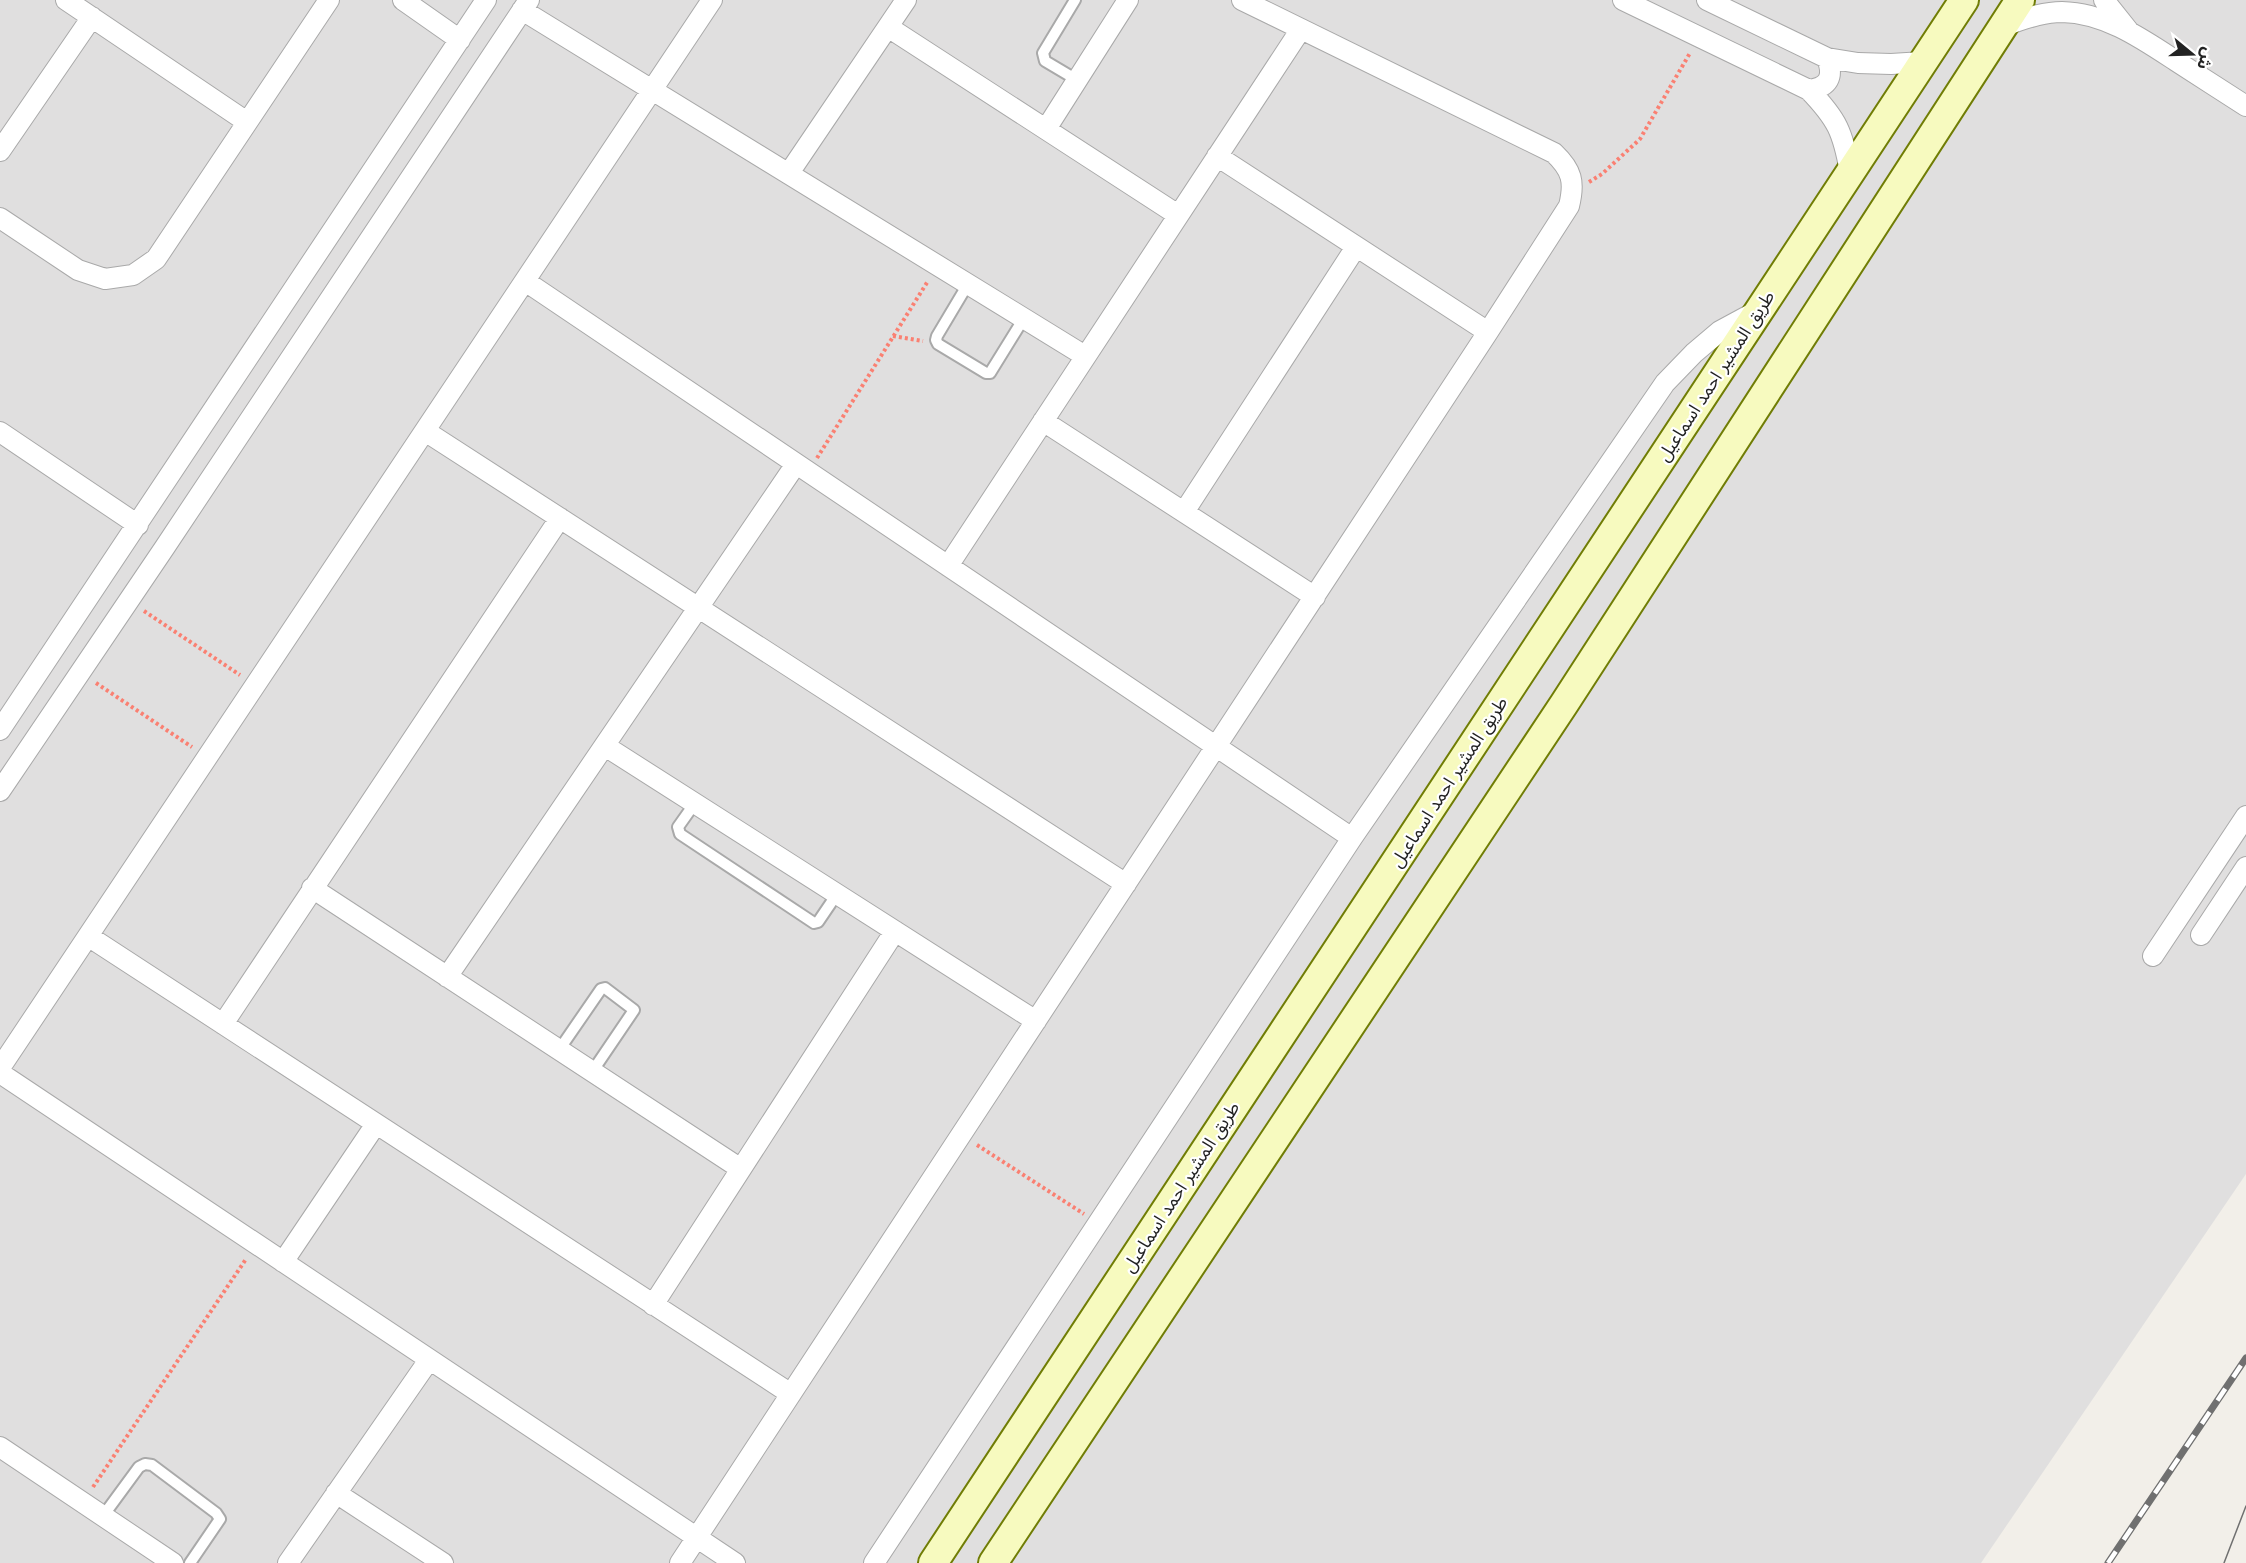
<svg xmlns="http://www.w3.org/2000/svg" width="2246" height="1563" font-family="Mulish,'Noto Sans Arabic',sans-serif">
  <rect width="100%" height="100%" fill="#f2efe9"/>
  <path fill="#e0dfdf" d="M0,0H2246V1174L1981,1563H0Z"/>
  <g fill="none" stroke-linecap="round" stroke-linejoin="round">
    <defs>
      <path id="lane" d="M1075,0L1043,53L1045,61L1077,80
        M968,284L937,336L936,340L938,344L986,373H990L1024,318
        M695,803L678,827L680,834L814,923L818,922L837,894
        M559,1050L601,989L605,988L634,1010L592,1072
        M103,1516L139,1467L145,1464L152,1465L216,1513L220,1519L190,1563"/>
      <path id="street" d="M66,0L247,122
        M403,0L460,40
        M1623,0L1809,90C1837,119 1843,132 1850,172
        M1707,0L1827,58L1858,63L1891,64L1923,62
        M2104,0L2128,30
        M522,10L1085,356
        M2003,26C2022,20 2041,12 2062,12C2105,13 2141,38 2176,61C2199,76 2223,91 2246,106
        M888,27L1178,215
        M1809,90C1829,87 1834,77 1827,58
        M1046,129L1128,0
        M0,151L92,17
        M1217,156L1488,332
        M789,173L906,0
        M0,218L78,270L105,279L133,275L156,259L329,0
        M525,281L1352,838
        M1043,421L1315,597
        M425,431L1126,884
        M0,432L138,525
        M1184,512L1356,247
        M948,566L1301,29
        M0,730L486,0
        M605,746L1036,1021
        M0,791L165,547L529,0
        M312,888L741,1169
        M2201,935L2246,867
        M88,936L791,1394
        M2153,956L2246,816
        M447,977L796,464
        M223,1024L560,518
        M0,1068L712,0
        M0,1073L735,1563
        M283,1262L376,1124
        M653,1305L895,931
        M0,1447L173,1563
        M336,1493L443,1563
        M288,1563L429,1360
        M680,1563L1488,332L1569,206C1575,182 1572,170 1554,153L1242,0
        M874,1563L1352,838L1665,383L1694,353L1720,331L1757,311"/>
      <path id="secondary" d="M933,1563L1964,0
        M993,1563L1564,704L2020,0"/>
    </defs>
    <use href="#lane" stroke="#a9a9a9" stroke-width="14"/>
    <use href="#street" stroke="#a9a9a9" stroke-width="22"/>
    <use href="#secondary" stroke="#707d05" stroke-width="32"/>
    <path stroke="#fa8072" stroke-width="4" stroke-dasharray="3 3" stroke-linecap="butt" d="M1589,182L1602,174L1640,139L1690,53
      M893,336L923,341
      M817,458L928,281
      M144,611L240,675
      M96,683L192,747
      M977,1145L1084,1214
      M93,1487L246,1259"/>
    <use href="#lane" stroke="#fff" stroke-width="10"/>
    <use href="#street" stroke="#fff" stroke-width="20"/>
    <use href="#secondary" stroke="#f7fabf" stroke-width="28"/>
    <path stroke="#707070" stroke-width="1.5" d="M2224,1563L2246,1506"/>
    <defs>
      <path id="rail" d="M2108,1563L2246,1358"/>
    </defs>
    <use href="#rail" stroke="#707070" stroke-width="7"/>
    <use href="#rail" stroke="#fff" stroke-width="4.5" stroke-dasharray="14" stroke-linecap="butt"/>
  </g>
  <g text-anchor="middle" stroke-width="4.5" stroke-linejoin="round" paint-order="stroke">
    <g font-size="18" fill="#222" stroke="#fff">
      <text transform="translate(1716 376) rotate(-57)" y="6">طريق المشير احمد اسماعيل</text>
      <text transform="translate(1449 782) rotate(-57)" y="6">طريق المشير احمد اسماعيل</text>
      <text transform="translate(1181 1187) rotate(-57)" y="6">طريق المشير احمد اسماعيل</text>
    </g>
  </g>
  <g transform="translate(2192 54) rotate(109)" stroke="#ffffff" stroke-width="4.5" paint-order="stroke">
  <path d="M0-4.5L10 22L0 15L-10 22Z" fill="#222222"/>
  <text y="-9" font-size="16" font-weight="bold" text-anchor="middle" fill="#222222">ش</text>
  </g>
</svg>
